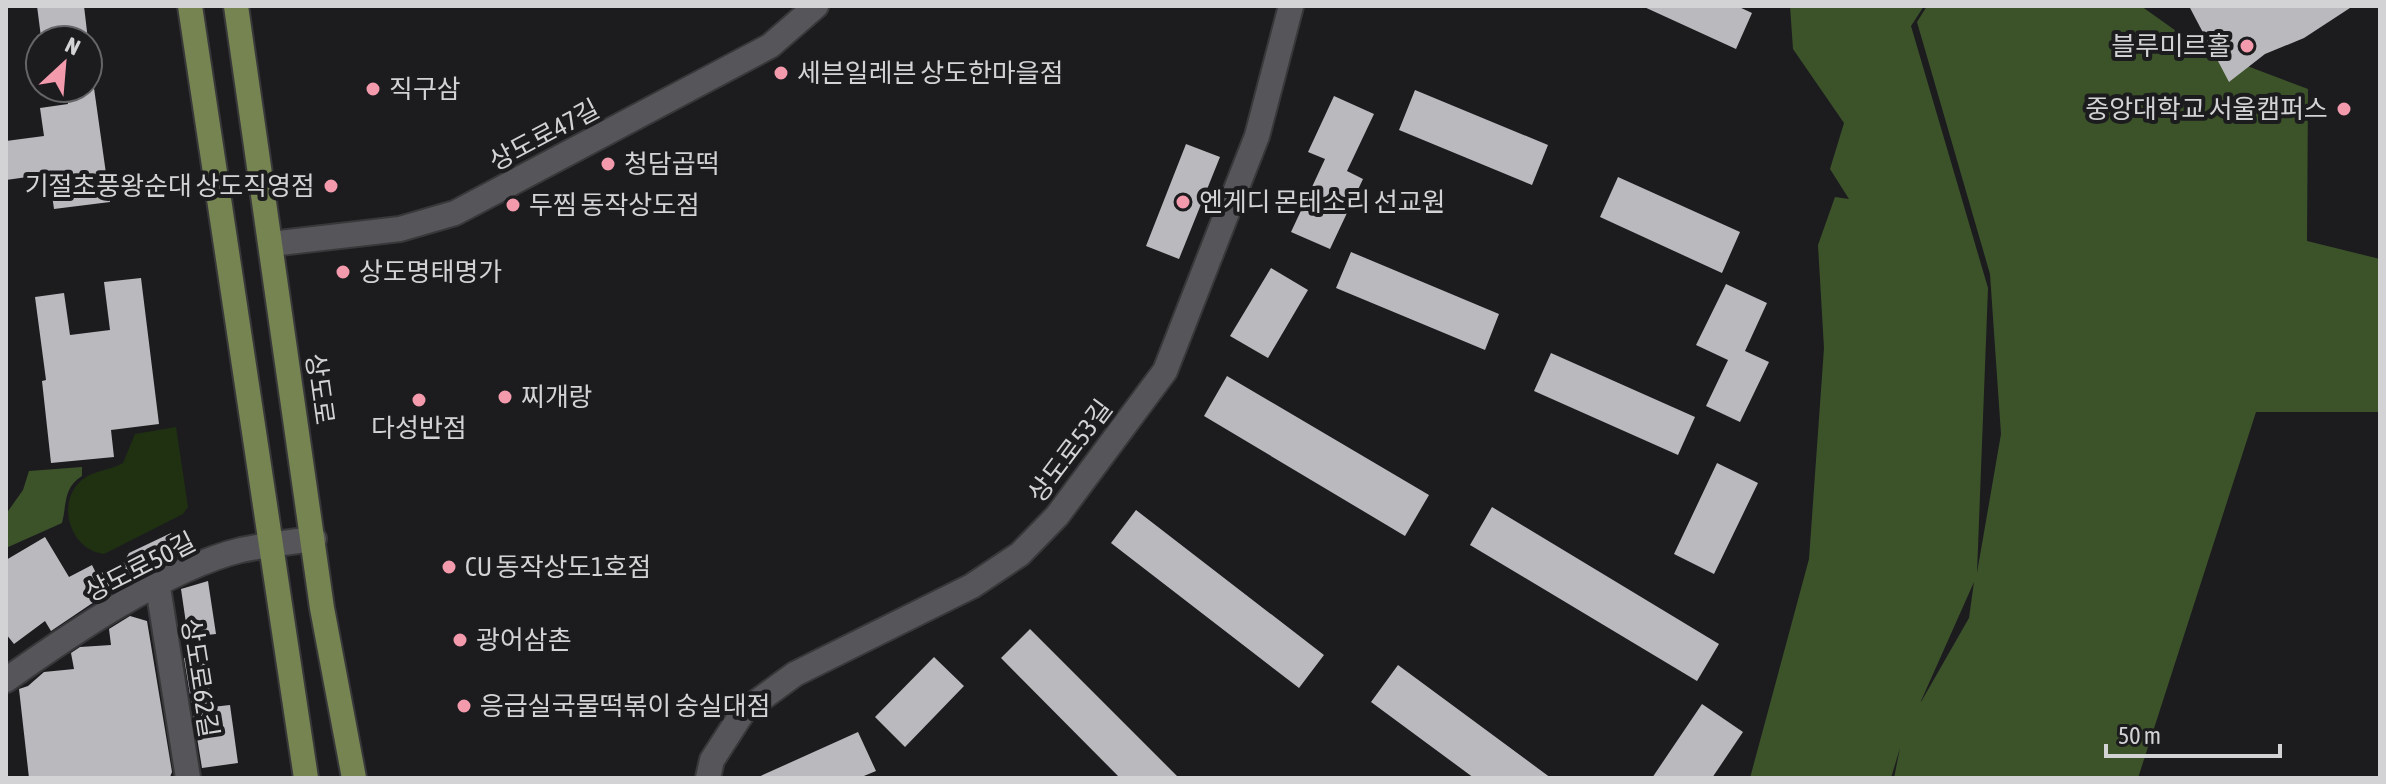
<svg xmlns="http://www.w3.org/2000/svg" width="2386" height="784" font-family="'Asap Condensed','Noto Sans KR',sans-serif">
  <rect width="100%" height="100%" fill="#1c1c1f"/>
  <path fill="#203112" d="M176,427L188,507L183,514L104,554C73,551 57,509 77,485C89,470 107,472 123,463L135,434Z"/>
  <path fill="#3c532a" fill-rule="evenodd" d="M1790,6H1924L1911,26L1988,288L1977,573L2001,434L1990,274L1917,22L1927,6H2141L2200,48L2308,89L2307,241L2380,259V412H2256L2138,778H1894L1900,748L1891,778H1750L1809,559L1824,348L1818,245L1835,197L1849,199L1830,169L1844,123L1793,49ZM1974,582L1969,618L1921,702V701Z
    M82,467V476C63,488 67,504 62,523L6,548V514L23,490L29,471Z"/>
  <path fill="#b9b9be" d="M37,6H84L88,40H61L60,35L41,37Z
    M1642,6H1737L1752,13L1736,49Z
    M2189,6H2353L2304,38L2265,54L2229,82Z
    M66,88H94L110,202L54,209L49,174L6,180V141L44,136L40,108L68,104Z
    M1415,90L1548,145L1532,185L1399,130Z
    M1334,96L1374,114L1347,171L1363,179L1330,249L1291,232L1325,159L1308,152Z
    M1186,144L1220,157L1179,259L1146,246Z
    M1618,177L1740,232L1722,273L1600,217Z
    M1351,252L1499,314L1485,350L1336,288Z
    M1271,268L1308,290L1268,358L1230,336Z
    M141,278L159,424L111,430L114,457L51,463L42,381L46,380L35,297L64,293L70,335L110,330L104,282Z
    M1726,284L1767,303L1745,351L1769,362L1740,422L1706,406L1728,360L1696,345Z
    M1551,353L1695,417L1678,455L1534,391Z
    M1227,376L1429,495L1405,536L1204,416Z
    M1717,463L1758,483L1714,574L1674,554Z
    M1492,507L1719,644L1697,681L1470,545Z
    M1136,510L1324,655L1299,688L1111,543Z
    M171,533L182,555L91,604L51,631L45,621L14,644L6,634V560L45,537L69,577L92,565L97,575L124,562L129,553Z
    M208,581L216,634L188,637L181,589Z
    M130,616L147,621L172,772L170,777L29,778L19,689L28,686L44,672L74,669L71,653L80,647L111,645L109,629Z
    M1030,629L1179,778H1120L1001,658Z
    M204,655L212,707L230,705L238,763L202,768L184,658Z
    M934,657L964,686L905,747L875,717Z
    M1398,665L1551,778H1474L1371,702Z
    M1702,704L1743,732L1712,778H1652Z
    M858,732L876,771L859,778H756Z"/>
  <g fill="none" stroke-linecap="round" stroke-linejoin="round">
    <defs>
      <path id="minor" d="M271,244L400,229L455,213L770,46L816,6
        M158,587L188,778
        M6,680C68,636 167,568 241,550C265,545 290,542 314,539
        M708,778L712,760L743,712L795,674L972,586L1020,554L1057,516L1165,371L1257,136L1291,6"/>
      <path id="major" d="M190,6L306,778
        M236,6L322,608L354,778"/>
    </defs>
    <use href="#minor" stroke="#38383a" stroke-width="28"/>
    <use href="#major" stroke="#38383a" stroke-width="28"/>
    <use href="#minor" stroke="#56565a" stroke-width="24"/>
    <use href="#major" stroke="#758451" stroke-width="24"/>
  </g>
  <g fill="#f39aac" stroke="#1c1c1f" stroke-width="3">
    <circle cx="2247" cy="46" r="8"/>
    <circle cx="781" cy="73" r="8"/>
    <circle cx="373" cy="89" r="8"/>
    <circle cx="2344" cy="109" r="8"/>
    <circle cx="608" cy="164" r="8"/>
    <circle cx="331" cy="186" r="8"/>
    <circle cx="1183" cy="202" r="8"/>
    <circle cx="513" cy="205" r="8"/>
    <circle cx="343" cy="272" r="8"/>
    <circle cx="505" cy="397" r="8"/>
    <circle cx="419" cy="400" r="8"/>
    <circle cx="449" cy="567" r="8"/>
    <circle cx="460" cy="640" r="8"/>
    <circle cx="464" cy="706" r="8"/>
  </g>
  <g text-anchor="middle" stroke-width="8" stroke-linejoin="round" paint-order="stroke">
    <g font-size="26" fill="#d3d3d5" stroke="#1c1c1f" text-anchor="start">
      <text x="2231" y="55" text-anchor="end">블루미르홀</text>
      <text x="797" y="82">세븐일레븐 상도한마을점</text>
      <text x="389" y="98">직구삼</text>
      <text x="2328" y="118" text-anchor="end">중앙대학교 서울캠퍼스</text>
      <text x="624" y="173">청담곱떡</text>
      <text x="315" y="195" text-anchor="end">기절초풍왕순대 상도직영점</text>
      <text x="1199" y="211">엔게디 몬테소리 선교원</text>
      <text x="529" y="214">두찜 동작상도점</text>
      <text x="359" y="281">상도명태명가</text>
      <text x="521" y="406">찌개랑</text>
      <text x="419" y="437" text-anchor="middle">다성반점</text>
      <text x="465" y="576">CU 동작상도1호점</text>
      <text x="476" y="649">광어삼촌</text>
      <text x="480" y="715">응급실국물떡볶이 숭실대점</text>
    </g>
    <g font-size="26" fill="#d3d3d5" stroke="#1c1c1f">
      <text transform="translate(544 135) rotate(-28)" y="9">상도로47길</text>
      <text transform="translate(320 389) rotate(82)" y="9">상도로</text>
      <text transform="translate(1070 451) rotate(-53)" y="9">상도로53길</text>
      <text transform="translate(140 567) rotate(-27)" y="9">상도로50길</text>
      <text transform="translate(200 678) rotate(81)" y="9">상도로62길</text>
    </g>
  </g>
  <rect width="2386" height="784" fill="none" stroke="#d3d3d5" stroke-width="16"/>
  <g transform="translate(64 64) rotate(26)"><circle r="38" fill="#1c1c1f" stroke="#656568" stroke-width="2"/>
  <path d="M0-6L14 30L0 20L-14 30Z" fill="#f39aac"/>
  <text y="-12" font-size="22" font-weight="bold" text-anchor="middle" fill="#d3d3d5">N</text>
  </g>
  <path d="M2106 744v12h174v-12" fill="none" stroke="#d3d3d5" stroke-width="4"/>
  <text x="2118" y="744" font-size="24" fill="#d3d3d5" stroke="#1c1c1f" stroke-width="6" paint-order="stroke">50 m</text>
</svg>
